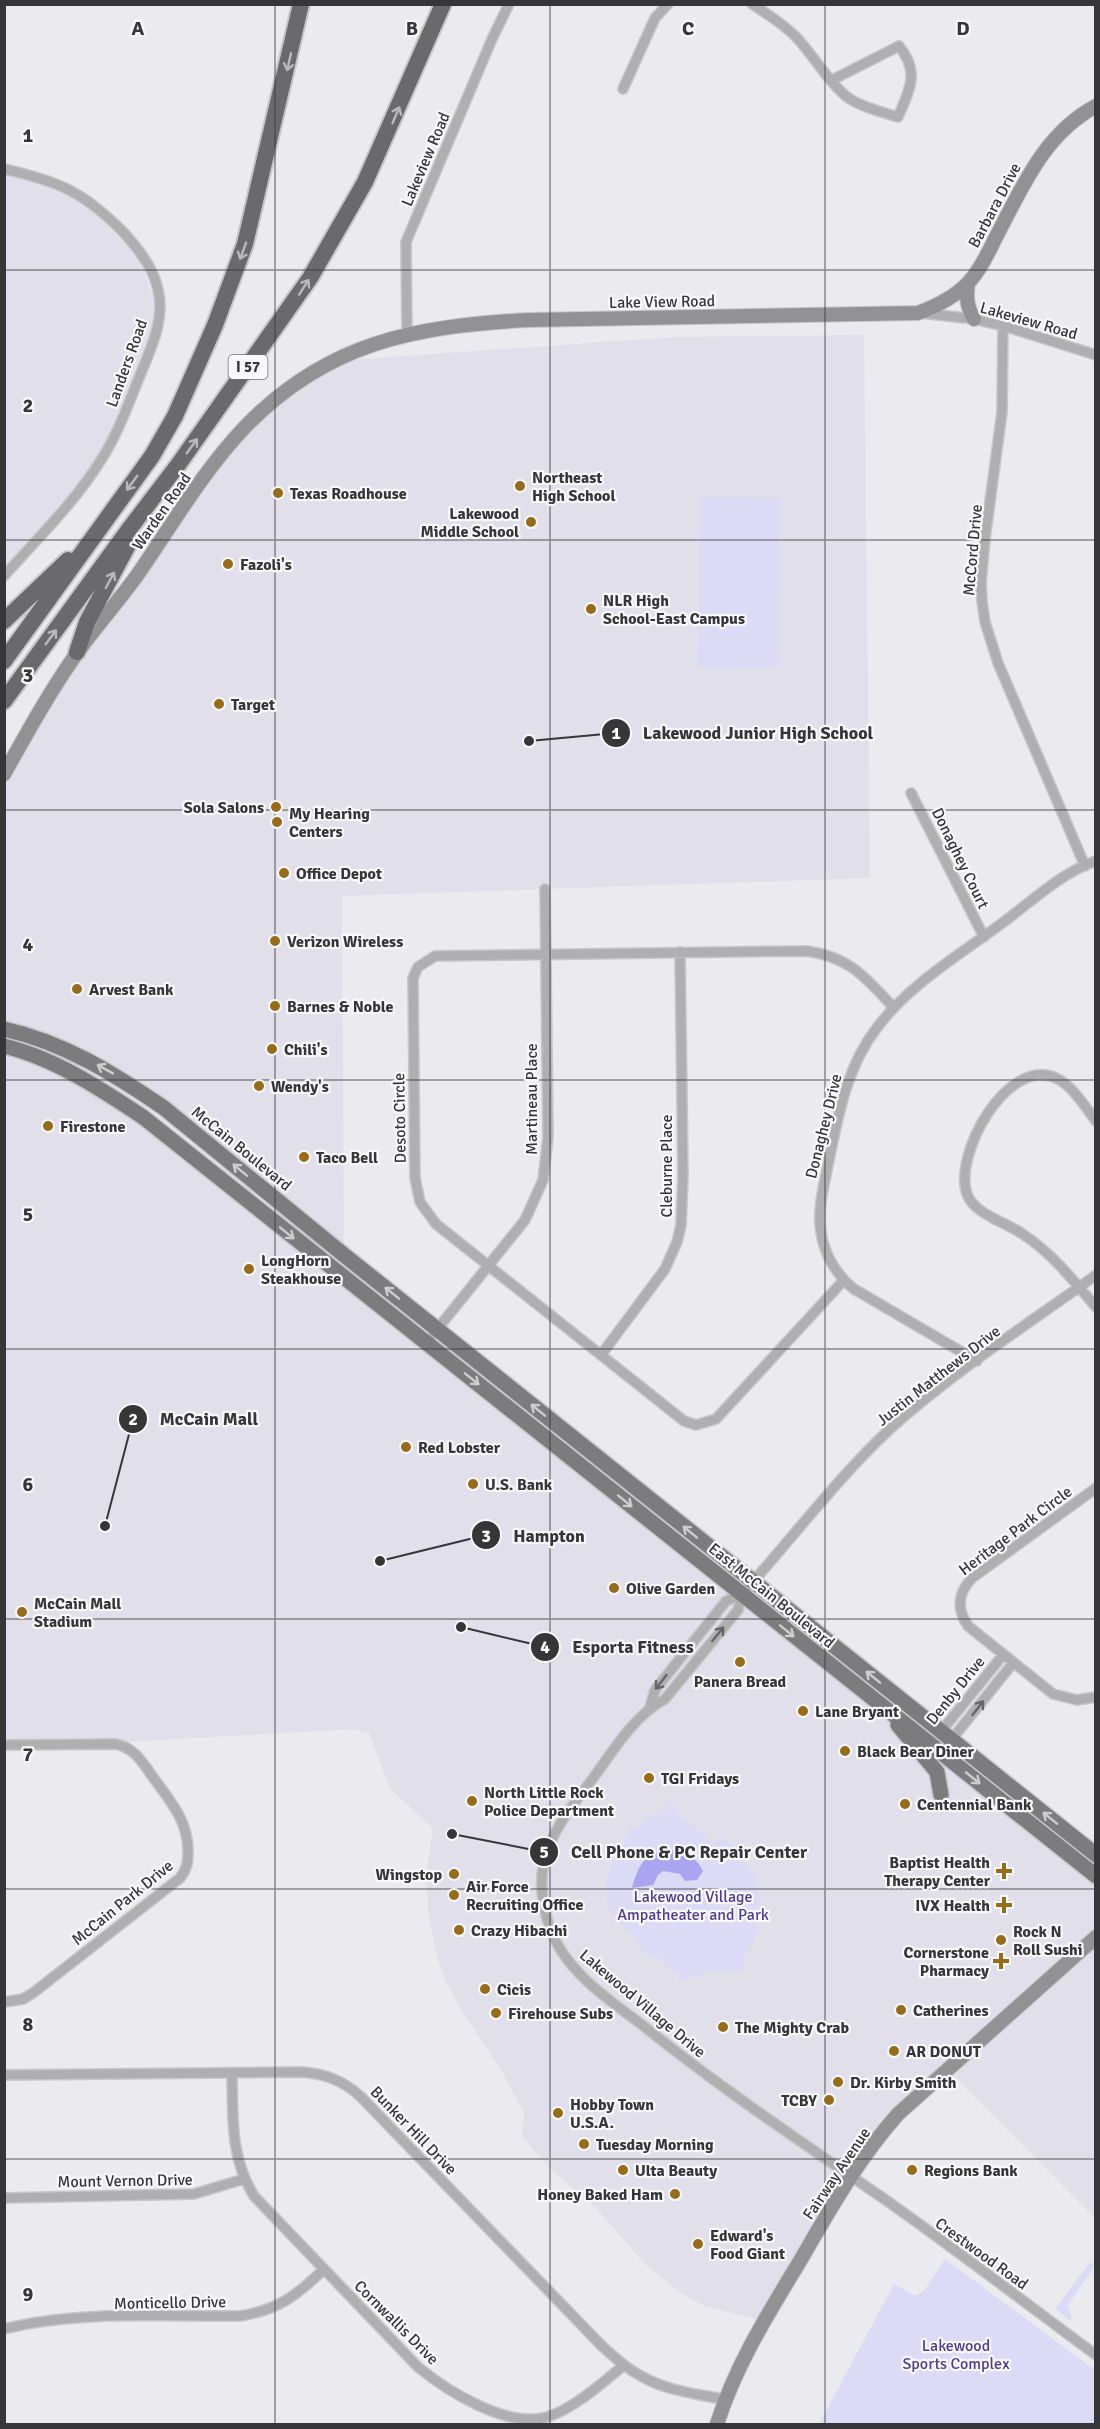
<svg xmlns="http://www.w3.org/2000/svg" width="1100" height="2429" font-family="Signika,sans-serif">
  <rect width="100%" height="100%" fill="#ebebef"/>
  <path fill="#e0dfea" d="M5,174L54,187L85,203L140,259L153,298L154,324L145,353L106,450L80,484L5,569Z
    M864,335L870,878L342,896L344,1255L135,1087L5,1030L4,777L16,753L218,460L266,407L333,361L675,337Z
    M5,1046L120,1102L1095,1876V2218L948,2070L890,2124L764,2321L704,2306L681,2293L645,2264L595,2207L549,2168L522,2136L524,2113L499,2066L461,2010L446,1982L437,1957L429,1919L426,1876L433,1828L390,1789L369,1733L353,1729L90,1744L5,1745Z"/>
  <path fill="#dcdbf5" d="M700,497L779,498L778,669L698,668Z
    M669,1804L676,1808L674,1812L714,1843L721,1837L734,1846L731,1851L753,1873L760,1896L753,1944L742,1959L745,1971C721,1969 702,1969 683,1983L678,1980L681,1974L636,1946L639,1939C631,1933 620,1926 614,1918C596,1888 612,1857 631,1833L627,1830L630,1826L635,1830L648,1816L662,1814Z
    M945,2259L1095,2370V2424H819L894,2284L915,2296L924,2291Z
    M1090,2262L1095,2266L1068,2305L1072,2318L1071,2321L1055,2309Z"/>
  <path fill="#aba4f1" d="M677,1850C690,1855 697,1859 703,1871L697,1880L685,1881L680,1874L663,1871L658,1875L653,1885L632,1888C639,1861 648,1849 677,1850Z"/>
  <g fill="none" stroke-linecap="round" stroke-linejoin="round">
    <defs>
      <path id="street" d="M752,4C767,14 785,25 797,38C813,55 832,87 850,99C864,108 882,112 898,117C910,89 920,72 899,46L832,80
        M623,89L655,18L668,4
        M4,169C58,181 84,192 123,232C138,248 154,268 158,290C165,319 152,346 141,373C129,402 118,434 101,460C75,502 37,539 4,576
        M921,313L974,319L1007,327L1096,355
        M1003,326L1002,412L985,539L981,583L982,601L985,622L998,663L1085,866
        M407,334L406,242L492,39L509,4
        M911,793L984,937
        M1096,1121C1085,1107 1072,1085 1056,1078C1007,1056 953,1155 967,1194C974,1214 1005,1222 1021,1233C1051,1252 1073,1280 1096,1307
        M844,1280L716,1419L696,1425L684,1421L436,1224L420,1202L415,1178L413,978L418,967L435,956L807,951C850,957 866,978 894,1008
        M427,1342L525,1220L543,1180L548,1137L545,889
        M601,1355L665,1269L677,1242L681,1225L683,1176L680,952
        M977,1361L854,1289C837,1276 824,1254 821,1232C817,1210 824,1186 828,1165C838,1117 846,1068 876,1029C909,984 961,954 1005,921C1032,901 1062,872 1096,861
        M1096,1488L972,1578C958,1593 956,1608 968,1626L1053,1694L1077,1700L1096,1697
        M742,1594L738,1610L665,1699C633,1716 612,1753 591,1781C554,1829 527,1864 550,1928C566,1973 610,2000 646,2028C722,2089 800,2141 880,2196C953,2247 1024,2302 1096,2355
        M650,1707L655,1690L726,1601L742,1594C791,1540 837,1478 891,1428C954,1371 1027,1325 1096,1275
        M939,1734L1003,1655
        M948,1744L1013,1663
        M4,1745L115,1744C135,1747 144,1765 155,1780C172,1803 188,1822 188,1851C188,1862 187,1869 180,1878L33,1993L23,1999L4,2002
        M232,2073C233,2116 230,2158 254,2196L418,2367C447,2391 508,2429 547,2417C573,2409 604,2382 624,2365
        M4,2075L302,2072C325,2074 342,2080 360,2096L601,2345C614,2357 627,2369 643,2377C667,2391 699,2394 726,2400
        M4,2198L194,2194L244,2179
        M4,2329C79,2310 163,2317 240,2316C278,2310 296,2296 323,2270"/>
      <path id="secondary" d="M968,284C966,298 967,307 974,319
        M4,774C27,733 50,691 77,653C96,626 119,601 138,574C172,525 203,471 245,427C327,342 416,326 529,320L918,313C937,306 955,297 969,282C981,269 989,251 997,235C1023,186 1044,134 1096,106
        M717,2424C735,2367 766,2317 797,2266C828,2213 857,2160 898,2114L1096,1937"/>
      <path id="primary" d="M4,1029C65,1043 113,1073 164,1108L344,1255L1096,1855
        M4,1046C54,1058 101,1089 143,1117L1096,1876
        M898,1725L937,1772L941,1795"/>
      <path id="highway" d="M4,621L68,560
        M77,652L87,622L128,545
        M4,661L152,456L175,416L215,325L245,244L301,4
        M4,701L130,528L178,465L310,278L365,182L443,4"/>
    </defs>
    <use href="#street" stroke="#c7c7ca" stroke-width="12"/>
    <use href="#secondary" stroke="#c7c7ca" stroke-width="16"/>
    <use href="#primary" stroke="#c7c7ca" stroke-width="18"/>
    <use href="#highway" stroke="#c7c7ca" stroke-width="20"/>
    <use href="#street" stroke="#afafb1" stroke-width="9"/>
    <use href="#secondary" stroke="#929294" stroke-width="14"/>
    <use href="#primary" stroke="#7c7c7f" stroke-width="15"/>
    <use href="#highway" stroke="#6a6a6d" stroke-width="16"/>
  </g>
  <defs><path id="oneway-shaft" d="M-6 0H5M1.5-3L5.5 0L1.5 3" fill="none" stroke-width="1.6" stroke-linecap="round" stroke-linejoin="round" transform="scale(1.5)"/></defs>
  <g stroke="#b9b8bc">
    <use href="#oneway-shaft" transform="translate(289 62) rotate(103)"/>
    <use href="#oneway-shaft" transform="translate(396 115) rotate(-67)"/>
    <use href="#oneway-shaft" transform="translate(243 251) rotate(110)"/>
    <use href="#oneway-shaft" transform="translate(304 287) rotate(-57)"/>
    <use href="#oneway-shaft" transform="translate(192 446) rotate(-54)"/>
    <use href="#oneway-shaft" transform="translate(132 483) rotate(126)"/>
    <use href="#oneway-shaft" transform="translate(110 580) rotate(-62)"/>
    <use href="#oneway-shaft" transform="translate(51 637) rotate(-54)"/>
  </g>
  <g stroke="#cdcdd0">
    <use href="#oneway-shaft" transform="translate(105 1069) rotate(-151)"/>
    <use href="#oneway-shaft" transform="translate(240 1170) rotate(-141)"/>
    <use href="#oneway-shaft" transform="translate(287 1233) rotate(39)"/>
    <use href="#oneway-shaft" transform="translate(392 1293) rotate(-141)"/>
    <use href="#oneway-shaft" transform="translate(472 1379) rotate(39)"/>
    <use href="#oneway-shaft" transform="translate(538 1410) rotate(-141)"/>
    <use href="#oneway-shaft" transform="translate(625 1501) rotate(39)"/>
    <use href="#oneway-shaft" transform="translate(690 1532) rotate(-141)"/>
    <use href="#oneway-shaft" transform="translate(787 1631) rotate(39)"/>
    <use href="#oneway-shaft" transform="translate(873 1677) rotate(-141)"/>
    <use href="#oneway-shaft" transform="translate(973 1778) rotate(39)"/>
    <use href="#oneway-shaft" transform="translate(1050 1818) rotate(-141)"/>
  </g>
  <g stroke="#666668">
    <use href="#oneway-shaft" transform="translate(718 1634) rotate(-51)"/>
    <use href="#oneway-shaft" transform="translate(661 1682) rotate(128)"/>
    <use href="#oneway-shaft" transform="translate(978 1708) rotate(-52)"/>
  </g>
  <path fill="none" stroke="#363638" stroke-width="1.5" stroke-opacity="0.55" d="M275,4V2424M550,4V2424M825,4V2424M4,270H1096M4,540H1096M4,810H1096M4,1080H1096M4,1349H1096M4,1619H1096M4,1889H1096M4,2159H1096"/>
  <g fill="#976b18" stroke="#f9f8fc" stroke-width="2">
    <circle cx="520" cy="486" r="6"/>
    <circle cx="278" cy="493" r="6"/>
    <circle cx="531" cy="522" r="6"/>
    <circle cx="228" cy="564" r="6"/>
    <circle cx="591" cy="609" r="6"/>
    <circle cx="219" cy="704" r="6"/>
    <circle cx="276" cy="807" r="6"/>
    <circle cx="277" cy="822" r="6"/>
    <circle cx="284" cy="873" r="6"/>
    <circle cx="275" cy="941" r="6"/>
    <circle cx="77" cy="989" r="6"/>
    <circle cx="275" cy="1006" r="6"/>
    <circle cx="272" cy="1049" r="6"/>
    <circle cx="259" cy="1086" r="6"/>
    <circle cx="48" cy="1126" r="6"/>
    <circle cx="304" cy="1157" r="6"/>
    <circle cx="249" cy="1269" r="6"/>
    <circle cx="406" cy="1447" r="6"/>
    <circle cx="473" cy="1484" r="6"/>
    <circle cx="614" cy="1588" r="6"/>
    <circle cx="22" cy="1612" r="6"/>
    <circle cx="740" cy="1662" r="6"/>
    <circle cx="803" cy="1711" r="6"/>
    <circle cx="845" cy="1751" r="6"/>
    <circle cx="649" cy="1778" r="6"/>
    <circle cx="472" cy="1801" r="6"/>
    <circle cx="905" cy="1804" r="6"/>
    <path d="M1001 1862h6v6h6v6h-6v6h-6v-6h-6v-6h6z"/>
    <circle cx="454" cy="1874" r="6"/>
    <circle cx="454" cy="1895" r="6"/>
    <path d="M1001 1896h6v6h6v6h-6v6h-6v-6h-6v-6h6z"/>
    <circle cx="459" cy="1930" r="6"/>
    <circle cx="1001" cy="1940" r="6"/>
    <path d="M998 1952h6v6h6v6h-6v6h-6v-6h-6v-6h6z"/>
    <circle cx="485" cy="1989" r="6"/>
    <circle cx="901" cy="2010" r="6"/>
    <circle cx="496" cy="2013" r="6"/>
    <circle cx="723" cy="2027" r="6"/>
    <circle cx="894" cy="2051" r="6"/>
    <circle cx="838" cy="2082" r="6"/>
    <circle cx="829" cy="2100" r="6"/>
    <circle cx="558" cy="2113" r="6"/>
    <circle cx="584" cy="2144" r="6"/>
    <circle cx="623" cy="2170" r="6"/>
    <circle cx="912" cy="2170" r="6"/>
    <circle cx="675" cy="2194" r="6"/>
    <circle cx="698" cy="2244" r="6"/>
  </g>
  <g text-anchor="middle" stroke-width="4.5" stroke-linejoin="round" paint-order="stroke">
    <rect fill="#f9f8fc" stroke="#707073" stroke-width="1.5" x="228.5" y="355" width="39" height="24" rx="4.5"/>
    <g font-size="15" font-weight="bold" fill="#363638">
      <text x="248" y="372">I 57</text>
    </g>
    <g font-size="16" fill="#363638" stroke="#f9f8fc">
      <text transform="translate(425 159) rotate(-67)" y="6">Lakeview Road</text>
      <text transform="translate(994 205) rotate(-62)" y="6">Barbara Drive</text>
      <text transform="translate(662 301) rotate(-1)" y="6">Lake View Road</text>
      <text transform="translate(1029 320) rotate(16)" y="6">Lakeview Road</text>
      <text transform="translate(126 363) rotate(-70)" y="6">Landers Road</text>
      <text transform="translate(161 511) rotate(-55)" y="6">Warden Road</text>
      <text transform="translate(972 550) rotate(-85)" y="6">McCord Drive</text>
      <text transform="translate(961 858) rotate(64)" y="6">Donaghey Court</text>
      <text transform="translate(531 1099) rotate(-90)" y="6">Martineau Place</text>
      <text transform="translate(399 1118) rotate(-91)" y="6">Desoto Circle</text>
      <text transform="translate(823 1126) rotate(-76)" y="6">Donaghey Drive</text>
      <text transform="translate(242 1148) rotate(39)" y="6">McCain Boulevard</text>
      <text transform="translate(666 1166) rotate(-90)" y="6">Cleburne Place</text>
      <text transform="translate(938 1375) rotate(-38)" y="6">Justin Matthews Drive</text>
      <text transform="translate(1015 1530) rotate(-37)" y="6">Heritage Park Circle</text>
      <text transform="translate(772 1595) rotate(39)" y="6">East McCain Boulevard</text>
      <text transform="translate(955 1690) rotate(-51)" y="6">Denby Drive</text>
      <text transform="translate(122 1902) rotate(-39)" y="6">McCain Park Drive</text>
      <text transform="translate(643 2003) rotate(40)" y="6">Lakewood Village Drive</text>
      <text transform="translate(414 2130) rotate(46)" y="6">Bunker Hill Drive</text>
      <text transform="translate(836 2173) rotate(-56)" y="6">Fairway Avenue</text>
      <text transform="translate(125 2180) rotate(-1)" y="6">Mount Vernon Drive</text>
      <text transform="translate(982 2253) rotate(36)" y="6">Crestwood Road</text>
      <text transform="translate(170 2302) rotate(-1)" y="6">Monticello Drive</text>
      <text transform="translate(397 2322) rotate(45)" y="6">Cornwallis Drive</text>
    </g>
    <g font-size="16" font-weight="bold" fill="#363638" stroke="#f9f8fc" text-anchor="start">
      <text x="532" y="483">Northeast<tspan x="532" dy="18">High School</tspan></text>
      <text x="290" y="499">Texas Roadhouse</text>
      <text x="519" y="519" text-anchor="end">Lakewood<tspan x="519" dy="18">Middle School</tspan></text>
      <text x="240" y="570">Fazoli's</text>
      <text x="603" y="606">NLR High<tspan x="603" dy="18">School-East Campus</tspan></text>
      <text x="231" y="710">Target</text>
      <text x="264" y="813" text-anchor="end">Sola Salons</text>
      <text x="289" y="819">My Hearing<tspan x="289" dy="18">Centers</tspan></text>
      <text x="296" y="879">Office Depot</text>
      <text x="287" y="947">Verizon Wireless</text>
      <text x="89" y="995">Arvest Bank</text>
      <text x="287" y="1012">Barnes &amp; Noble</text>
      <text x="284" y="1055">Chili's</text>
      <text x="271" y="1092">Wendy's</text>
      <text x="60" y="1132">Firestone</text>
      <text x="316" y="1163">Taco Bell</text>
      <text x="261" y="1266">LongHorn<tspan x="261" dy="18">Steakhouse</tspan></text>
      <text x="418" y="1453">Red Lobster</text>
      <text x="485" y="1490">U.S. Bank</text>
      <text x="626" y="1594">Olive Garden</text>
      <text x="34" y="1609">McCain Mall<tspan x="34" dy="18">Stadium</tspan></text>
      <text x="740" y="1687" text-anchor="middle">Panera Bread</text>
      <text x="815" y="1717">Lane Bryant</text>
      <text x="857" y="1757">Black Bear Diner</text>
      <text x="661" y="1784">TGI Fridays</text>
      <text x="484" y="1798">North Little Rock<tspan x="484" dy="18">Police Department</tspan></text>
      <text x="917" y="1810">Centennial Bank</text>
      <text x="990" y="1868" text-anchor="end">Baptist Health<tspan x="990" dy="18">Therapy Center</tspan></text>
      <text x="442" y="1880" text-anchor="end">Wingstop</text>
      <text x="466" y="1892">Air Force<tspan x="466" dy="18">Recruiting Office</tspan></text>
      <text x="990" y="1911" text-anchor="end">IVX Health</text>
      <text x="471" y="1936">Crazy Hibachi</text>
      <text x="1013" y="1937">Rock N<tspan x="1013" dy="18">Roll Sushi</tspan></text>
      <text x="989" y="1958" text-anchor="end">Cornerstone<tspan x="989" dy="18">Pharmacy</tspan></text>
      <text x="497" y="1995">Cicis</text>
      <text x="913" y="2016">Catherines</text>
      <text x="508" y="2019">Firehouse Subs</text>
      <text x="735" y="2033">The Mighty Crab</text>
      <text x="906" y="2057">AR DONUT</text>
      <text x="850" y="2088">Dr. Kirby Smith</text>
      <text x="817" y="2106" text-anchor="end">TCBY</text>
      <text x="570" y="2110">Hobby Town<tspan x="570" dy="18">U.S.A.</tspan></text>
      <text x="596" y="2150">Tuesday Morning</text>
      <text x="635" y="2176">Ulta Beauty</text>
      <text x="924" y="2176">Regions Bank</text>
      <text x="663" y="2200" text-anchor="end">Honey Baked Ham</text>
      <text x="710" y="2241">Edward's<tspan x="710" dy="18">Food Giant</tspan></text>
    </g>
    <g font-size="16" fill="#4d3b95" stroke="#f9f8fc">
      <text x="693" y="1902">Lakewood Village<tspan x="693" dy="18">Ampatheater and Park</tspan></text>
      <text x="956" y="2351">Lakewood<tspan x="956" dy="18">Sports Complex</tspan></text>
    </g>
  </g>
  <g font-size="20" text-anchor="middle" font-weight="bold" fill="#363638" stroke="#f9f8fc" stroke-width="4.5" stroke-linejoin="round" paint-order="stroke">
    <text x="138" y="35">A</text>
    <text x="412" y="35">B</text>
    <text x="688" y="35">C</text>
    <text x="963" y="35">D</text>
    <text x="28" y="142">1</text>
    <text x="28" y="412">2</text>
    <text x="28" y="682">3</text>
    <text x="28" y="951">4</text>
    <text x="28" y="1221">5</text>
    <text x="28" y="1491">6</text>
    <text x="28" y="1761">7</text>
    <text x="28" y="2031">8</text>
    <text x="28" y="2301">9</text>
  </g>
  <path fill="none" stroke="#363638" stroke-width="2" d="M529 741L616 733M105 1526L133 1419M380 1561L486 1535M461 1627L545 1647M452 1834L544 1852"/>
  <g fill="#363638" stroke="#f9f8fc" stroke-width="2">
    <circle cx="529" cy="741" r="6"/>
    <circle cx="105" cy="1526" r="6"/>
    <circle cx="380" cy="1561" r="6"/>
    <circle cx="461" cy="1627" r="6"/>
    <circle cx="452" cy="1834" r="6"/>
    <circle cx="616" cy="733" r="15"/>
    <circle cx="133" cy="1419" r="15"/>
    <circle cx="486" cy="1535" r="15"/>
    <circle cx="545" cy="1647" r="15"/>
    <circle cx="544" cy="1852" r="15"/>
  </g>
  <g font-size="18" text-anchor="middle" font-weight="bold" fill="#fff">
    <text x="616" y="739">1</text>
    <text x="133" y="1425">2</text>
    <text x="486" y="1542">3</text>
    <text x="545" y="1653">4</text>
    <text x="544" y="1858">5</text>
  </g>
  <g font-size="18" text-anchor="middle" font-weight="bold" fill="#363638" stroke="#f9f8fc" stroke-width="4.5" stroke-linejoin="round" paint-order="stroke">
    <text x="758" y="739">Lakewood Junior High School</text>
    <text x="209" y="1425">McCain Mall</text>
    <text x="549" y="1542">Hampton</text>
    <text x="633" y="1653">Esporta Fitness</text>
    <text x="689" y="1858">Cell Phone &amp; PC Repair Center</text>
  </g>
  <rect width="1100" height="2429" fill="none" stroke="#363638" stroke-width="12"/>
</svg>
